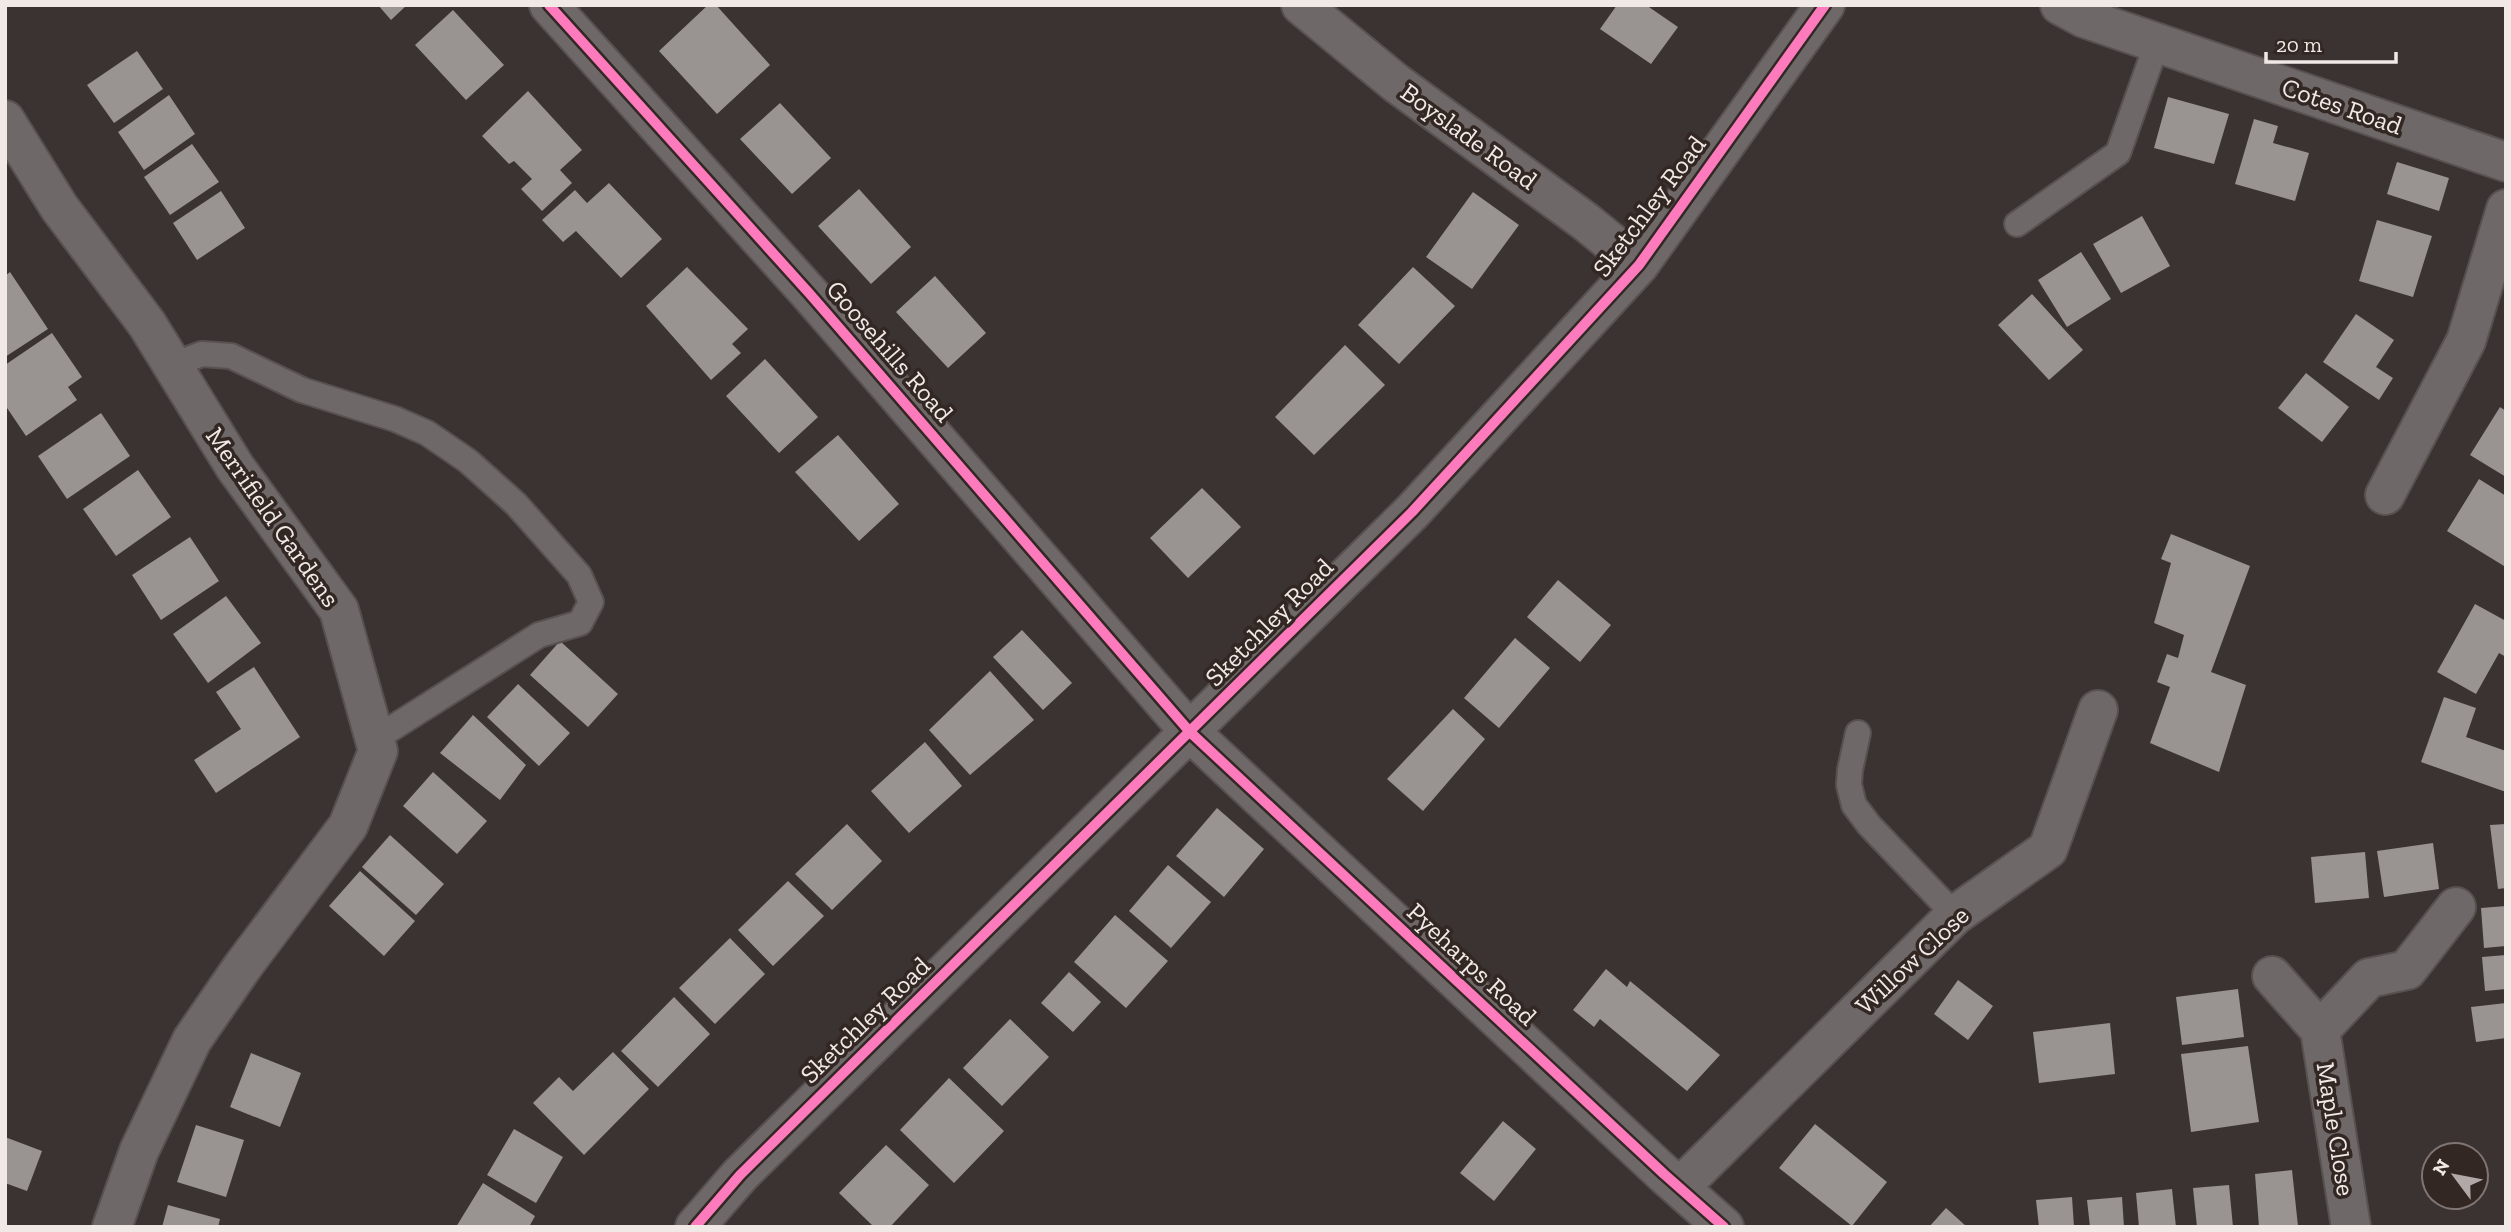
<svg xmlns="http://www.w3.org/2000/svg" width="2511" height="1232" font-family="'Zilla Slab',serif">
  <rect width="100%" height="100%" fill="#3a3332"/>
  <path fill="#999392" d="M378,5H407L391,20Z
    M708,5H716L770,65L717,114L659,51Z
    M1617,5H1646L1678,27L1651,64L1600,29Z
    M453,10L504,65L466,100L415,45Z
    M137,51L163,89L114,123L87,85Z
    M528,91L582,150L560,170L572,183L542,211L521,189L532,179L514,161L509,164L482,136Z
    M169,95L195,134L144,170L118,132Z
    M2168,97L2229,114L2214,164L2154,148Z
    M780,103L831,158L792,194L740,139Z
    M2254,119L2278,126L2273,143L2309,153L2295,201L2235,184Z
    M192,144L219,182L170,215L144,177Z
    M2397,162L2449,178L2439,211L2387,194Z
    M609,183L662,239L621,278L576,231L563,242L542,220L575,190L587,203Z
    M859,189L911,247L871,284L818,226Z
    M221,191L245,228L197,260L173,223Z
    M1473,192L1519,225L1472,289L1426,257Z
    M2142,216L2170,266L2121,293L2093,244Z
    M2377,220L2432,236L2413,297L2359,281Z
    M2081,252L2111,299L2067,327L2038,280Z
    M687,267L748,329L732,344L741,353L711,380L646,306Z
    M1413,267L1455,306L1399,364L1358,325Z
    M10,272L48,329L5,357V276Z
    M935,276L986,333L948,368L896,312Z
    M2032,294L2083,350L2049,380L1998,325Z
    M2356,314L2394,340L2376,367L2393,378L2379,400L2323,362Z
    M52,333L82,377L68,387L77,400L26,436L5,405V365Z
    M1345,345L1385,385L1314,455L1275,417Z
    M765,359L818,417L779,453L726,396Z
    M2306,373L2349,407L2322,442L2278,408Z
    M2500,407L2506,411V477L2470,455Z
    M101,413L130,456L67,499L38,456Z
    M838,435L899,504L859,541L795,472Z
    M138,470L171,517L116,556L83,509Z
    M2479,479L2506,496L2504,566L2447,531Z
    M1202,488L1241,527L1188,578L1150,538Z
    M2171,534L2250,566L2211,672L2246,685L2219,772L2150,743L2170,687L2157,682L2167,654L2178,658L2184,635L2154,623L2171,563L2161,559Z
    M190,537L219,581L161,620L132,575Z
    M1558,580L1611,625L1580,662L1527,617Z
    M226,596L261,643L208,683L173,634Z
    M2475,604L2506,621V657L2499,653L2476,694L2437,672Z
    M1022,630L1072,683L1043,710L993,657Z
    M1515,638L1550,668L1499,728L1464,698Z
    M560,641L618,694L588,727L530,675Z
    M254,667L300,737L216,793L194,760L241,729L216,692Z
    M990,671L1034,720L970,775L929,730Z
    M518,684L570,733L539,766L487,717Z
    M2444,697L2476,708L2466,737L2506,751V792L2421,762Z
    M1453,709L1485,739L1423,811L1387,779Z
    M473,715L526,765L500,800L440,753Z
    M925,742L962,786L909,833L871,791Z
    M433,772L487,821L457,854L403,806Z
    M1217,808L1264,849L1224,897L1176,856Z
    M847,824L882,861L832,910L795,874Z
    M2506,824V888L2498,889L2490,825Z
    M390,835L444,884L416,915L362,867Z
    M2433,843L2439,889L2384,897L2377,851Z
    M2365,852L2369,898L2315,903L2311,857Z
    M1168,865L1211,902L1171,948L1129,911Z
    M360,871L415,921L384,956L329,906Z
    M788,881L824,916L773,966L738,930Z
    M2506,906V946L2484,948L2481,908Z
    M1115,915L1168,961L1126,1008L1074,962Z
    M730,938L765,974L715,1024L679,988Z
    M2506,955V989L2485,991L2482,957Z
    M1606,969L1627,987L1630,981L1720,1055L1687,1091L1600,1019L1594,1027L1573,1010Z
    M1069,972L1101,1002L1073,1032L1041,1003Z
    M1958,980L1993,1006L1968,1040L1934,1014Z
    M2238,989L2244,1037L2182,1045L2176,997Z
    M674,997L710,1034L658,1087L621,1051Z
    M2506,1003V1038L2476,1042L2471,1007Z
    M1010,1019L1049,1057L1002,1106L963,1068Z
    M2110,1023L2115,1074L2039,1083L2033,1032Z
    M2248,1046L2259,1122L2191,1132L2181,1054Z
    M613,1052L649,1089L584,1155L533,1103L559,1077L573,1091Z
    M251,1053L301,1073L280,1127L230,1107Z
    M949,1078L1004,1131L954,1183L900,1130Z
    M1503,1121L1536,1149L1494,1201L1460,1173Z
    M1815,1124L1887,1182L1852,1226L1779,1168Z
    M196,1125L244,1140L226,1197L177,1182Z
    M514,1129L563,1157L536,1203L487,1175Z
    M5,1137L42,1151L27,1191L5,1183Z
    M886,1145L929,1185L890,1227H874L839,1193Z
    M2292,1170L2298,1226L2259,1227L2255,1174Z
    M483,1183L535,1216L529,1227H456Z
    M2229,1185L2233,1227H2197L2193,1188Z
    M2172,1189L2176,1227H2139L2136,1193Z
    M2072,1197L2074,1227H2039L2036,1200Z
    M2122,1197L2124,1227H2090L2087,1200Z
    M168,1205L220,1219L218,1227H162Z
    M1946,1208L1967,1227H1929Z"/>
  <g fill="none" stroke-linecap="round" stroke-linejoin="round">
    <defs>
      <path id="service" d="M2017,224L2118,153L2157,43
        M172,365L202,354L231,356L302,390L395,419L427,433L468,461L516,504L579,575L591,602L580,623L539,635L375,739
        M1858,733L1850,770L1849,785L1854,805L1869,825L1955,915"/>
      <path id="minor" d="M549,5L809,293L1190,732L1664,1174L1724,1227
        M1301,5L1396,83L1586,222L1639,265
        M2060,5L2084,18L2506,162
        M5,120L59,207L147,324L235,467L339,610L378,751L348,826L243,966L192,1040L139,1151L112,1227
        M2385,495L2466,341L2506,209
        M2272,976L2320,1030L2351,1227
        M2320,1030L2369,978L2407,970L2456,907
        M1680,1187L1955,915L2048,849L2098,710
        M695,1227L740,1175L1412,512L1639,265L1825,5"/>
    </defs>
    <use href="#service" stroke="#57514f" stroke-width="28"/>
    <use href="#minor" stroke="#57514f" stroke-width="42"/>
    <use href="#service" stroke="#6e6968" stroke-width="24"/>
    <use href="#minor" stroke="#6e6968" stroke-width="38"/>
    <defs>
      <path id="cycleway" d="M549,5L809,293L1190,732L1664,1174L1724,1227
        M695,1227L740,1175L1412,512L1639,265L1825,5"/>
    </defs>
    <use href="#cycleway" stroke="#332724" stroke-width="15"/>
    <use href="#cycleway" stroke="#fd7abc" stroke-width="10"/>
  </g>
  <g text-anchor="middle" stroke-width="7" stroke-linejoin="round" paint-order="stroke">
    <g font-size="26" fill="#f1e9e6" stroke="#332724">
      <text transform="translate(2342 106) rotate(19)" y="9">Cotes Road</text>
      <text transform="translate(1469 136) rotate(36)" y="9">Boyslade Road</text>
      <text transform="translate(1649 206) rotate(-53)" y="9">Sketchley Road</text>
      <text transform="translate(890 351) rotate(49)" y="9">Goosehills Road</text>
      <text transform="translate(273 517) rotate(55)" y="9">Merrifield Gardens</text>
      <text transform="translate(1269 622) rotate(-45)" y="9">Sketchley Road</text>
      <text transform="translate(1912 960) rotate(-43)" y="9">Willow Close</text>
      <text transform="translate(1472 964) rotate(43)" y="9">Pyeharps Road</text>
      <text transform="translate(865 1020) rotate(-44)" y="9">Sketchley Road</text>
      <text transform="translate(2336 1129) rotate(81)" y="9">Maple Close</text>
    </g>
  </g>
  <rect width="2511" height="1232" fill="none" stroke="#f1e9e6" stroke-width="14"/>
  <g transform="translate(2455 1176) rotate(302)"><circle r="33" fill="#332724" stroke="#7f7572" stroke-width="2"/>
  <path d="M0-5L12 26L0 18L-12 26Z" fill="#b1a9a7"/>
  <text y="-10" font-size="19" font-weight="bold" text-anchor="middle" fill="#f1e9e6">N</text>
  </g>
  <path d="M2266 52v10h130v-10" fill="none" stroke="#f1e9e6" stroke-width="3.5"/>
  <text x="2276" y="52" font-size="21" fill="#f1e9e6" stroke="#332724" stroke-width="5" paint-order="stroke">20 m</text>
</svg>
